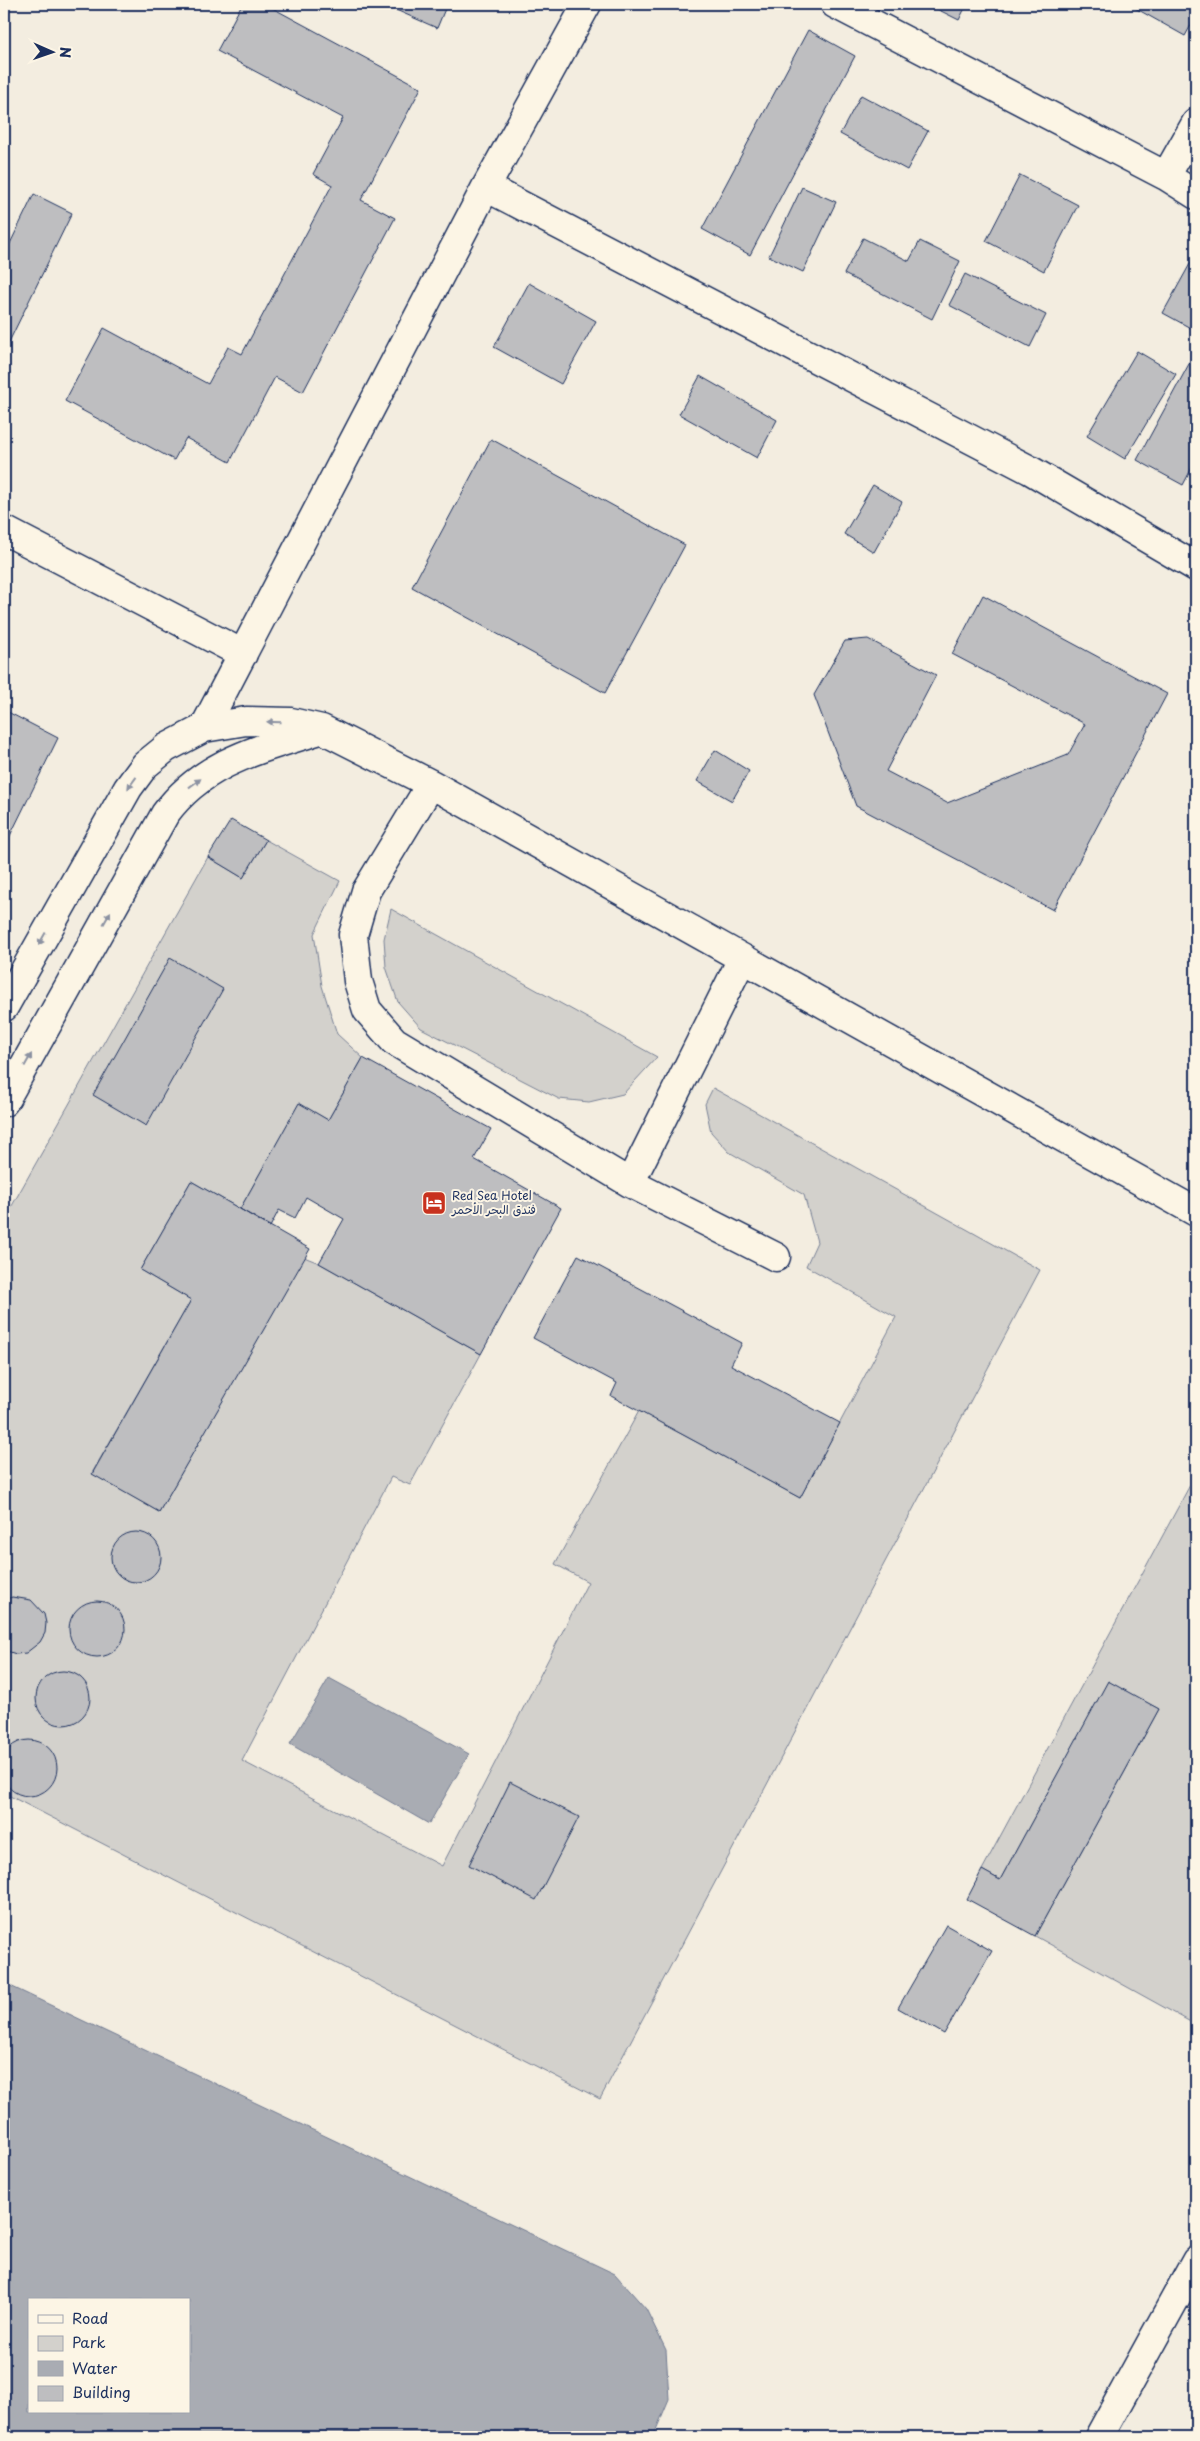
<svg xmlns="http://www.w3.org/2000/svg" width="1200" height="2441" font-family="'Playpen Sans','Playpen Sans Arabic',sans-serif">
  <rect width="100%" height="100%" fill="#f3ede0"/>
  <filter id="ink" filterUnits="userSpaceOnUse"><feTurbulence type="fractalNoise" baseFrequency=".02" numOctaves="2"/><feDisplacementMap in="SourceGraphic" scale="10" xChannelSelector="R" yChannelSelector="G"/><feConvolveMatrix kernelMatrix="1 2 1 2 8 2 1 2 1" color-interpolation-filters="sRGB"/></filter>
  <g filter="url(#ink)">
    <path fill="#d3d1cc" stroke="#778095" d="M266,840L340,881L314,934L322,986L337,1034L363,1058L328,1120L299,1104L240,1209L191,1181L140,1270L191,1300L92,1473L159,1512L304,1257L319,1263L481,1354L410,1485L391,1477L242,1761L442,1866L588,1582L555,1564L639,1411L800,1498L896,1317L806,1266L817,1242L804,1195L729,1152L711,1132L705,1104L713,1088L1040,1270L600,2099L4,1793V1220L208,857L243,878Z
      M391,909L657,1057L623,1094L589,1102L559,1099L421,1028L398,1002L386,967L384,939Z
      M1196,1474V2025L1035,1936L1159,1709L1108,1682L1000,1880L982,1870Z"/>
    <path fill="#a9acb3" stroke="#707a91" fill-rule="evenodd" d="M329,1678L469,1754L429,1824L290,1744Z
      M4,1983L615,2274L646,2309L666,2350L669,2399L653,2437H4ZM29,2300H189V2412H29Z"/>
    <path fill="#bebec0" stroke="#1b2f5e" d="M242,4H265L421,88L361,200L395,218L303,392L275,377L230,462L186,438L174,460L65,401L104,328L208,384L228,347L242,354L332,185L313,174L343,118L217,51Z
      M399,4H447L437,28L396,10Z
      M935,4H967L959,20L933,7Z
      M1138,4H1196V16L1185,36L1135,8Z
      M808,30L855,56L750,255L702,229Z
      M861,95L928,131L907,170L840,134Z
      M1020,175L1078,205L1044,271L986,241Z
      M802,187L836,202L803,272L769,256Z
      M34,194L72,213L8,344L4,343V256Z
      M863,238L909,261L920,241L960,261L932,319L844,274Z
      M1196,253V331L1163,313Z
      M965,274L1046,315L1030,347L949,305Z
      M529,283L596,321L561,384L494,347Z
      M1137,351L1176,374L1125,459L1087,436Z
      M1196,351V460L1183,485L1137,460Z
      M700,376L777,420L757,458L679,414Z
      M491,439L685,545L605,693L412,587Z
      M873,485L902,502L874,552L844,534Z
      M983,595L1167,694L1053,910L856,806L814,695L845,641L868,639L936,675L886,771L947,803L1068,755L1085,724L952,654Z
      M4,710L58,738L4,848Z
      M715,750L749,771L732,801L697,781Z
      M231,820L266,840L243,878L208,857Z
      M170,958L223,989L146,1126L93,1095Z
      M363,1058L491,1129L474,1159L561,1208L481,1354L319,1263L344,1219L306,1197L295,1218L279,1210L270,1227L240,1209L299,1103L328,1120Z
      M191,1181L310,1249L159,1512L92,1474L191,1300L140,1270Z
      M578,1255L742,1343L731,1365L840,1423L800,1498L611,1396L617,1383L533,1338Z
      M111 1557a25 25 0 1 1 50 0a25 25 0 1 1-50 0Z
      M12,1597L31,1600L44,1614L46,1623L45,1633L40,1642L26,1653L16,1654L4,1650V1600Z
      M69 1629a28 28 0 1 1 56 0a28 28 0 1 1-56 0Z
      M36 1698a27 27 0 1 1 54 0a27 27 0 1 1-54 0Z
      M1108,1681L1159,1709L1035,1936L967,1899L982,1870L1000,1880Z
      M1 1768a28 28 0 1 1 56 0a28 28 0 1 1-56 0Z
      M510,1782L579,1817L536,1900L469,1865Z
      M946,1925L992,1951L944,2034L898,2008Z"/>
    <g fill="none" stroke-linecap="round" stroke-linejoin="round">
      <defs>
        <path id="minor" d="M835,4L1166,176L1196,195
          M1166,176L1196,123
          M486,187L1030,470L1196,567
          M4,530L243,654
          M204,728L486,187L587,4
          M431,784L366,891L353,935L358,981L367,1010L394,1041L630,1183L776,1257
          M4,1007L128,788L145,765L166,748L204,728L246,721L291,722L322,729L431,784L1196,1212
          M4,1102L165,814C204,761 261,749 320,730
          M630,1183L742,959
          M1099,2437L1196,2261"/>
      </defs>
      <use href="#minor" stroke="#1b2f5e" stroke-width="31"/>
      <use href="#minor" stroke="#fcf5e5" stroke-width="28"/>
    </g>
    <defs><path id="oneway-solid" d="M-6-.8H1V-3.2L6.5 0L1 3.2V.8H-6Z" transform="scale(1.25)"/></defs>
    <g fill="#8c92a2">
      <use href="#oneway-solid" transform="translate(274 722) rotate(-179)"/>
      <use href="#oneway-solid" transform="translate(132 783) rotate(126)"/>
      <use href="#oneway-solid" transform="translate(195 783) rotate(-36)"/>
      <use href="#oneway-solid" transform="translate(107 918) rotate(-61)"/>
      <use href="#oneway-solid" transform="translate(42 939) rotate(119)"/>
      <use href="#oneway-solid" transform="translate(28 1060) rotate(-61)"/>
    </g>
  </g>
  <defs>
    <symbol id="hotel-square" viewBox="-11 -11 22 22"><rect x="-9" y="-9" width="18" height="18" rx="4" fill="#c8321e" stroke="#fcf5e5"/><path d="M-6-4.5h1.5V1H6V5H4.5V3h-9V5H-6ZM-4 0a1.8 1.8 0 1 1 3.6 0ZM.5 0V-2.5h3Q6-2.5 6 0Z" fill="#fff"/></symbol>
  </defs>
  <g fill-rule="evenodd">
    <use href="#hotel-square" x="420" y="1189" width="28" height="28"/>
  </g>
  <g text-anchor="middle" stroke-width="4" stroke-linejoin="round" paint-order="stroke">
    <g font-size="12" fill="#1b2f5e" stroke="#fcf5e5" text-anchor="start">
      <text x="452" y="1200">Red Sea Hotel<tspan x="452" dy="14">فندق البحر الأحمر</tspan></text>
    </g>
  </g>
  <rect width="1200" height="2441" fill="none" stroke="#fcf5e5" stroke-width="20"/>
  <rect x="10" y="10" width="1180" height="2421" fill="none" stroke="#1b2f5e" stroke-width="2" filter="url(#ink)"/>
  <rect x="28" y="2298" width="162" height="115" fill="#fcf5e5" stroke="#a2a6af"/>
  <rect x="38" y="2315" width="25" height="8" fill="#fcf5e5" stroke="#a2a6af"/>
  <text x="72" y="2324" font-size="15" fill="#1b2f5e">Road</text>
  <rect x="38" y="2336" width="25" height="15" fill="#d3d1cc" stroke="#a2a6af"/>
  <text x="72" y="2348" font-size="15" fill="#1b2f5e">Park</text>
  <rect x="38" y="2361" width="25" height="15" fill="#a9acb3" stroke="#a2a6af"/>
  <text x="72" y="2374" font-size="15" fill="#1b2f5e">Water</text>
  <rect x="38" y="2386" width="25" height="15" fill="#bebec0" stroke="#a2a6af"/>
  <text x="72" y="2398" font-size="15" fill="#1b2f5e">Building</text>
  <g transform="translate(52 52) rotate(92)" stroke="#fcf5e5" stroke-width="4" paint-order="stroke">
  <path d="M0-4L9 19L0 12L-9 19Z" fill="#1b2f5e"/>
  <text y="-8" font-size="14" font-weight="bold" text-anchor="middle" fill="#1b2f5e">N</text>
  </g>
</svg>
